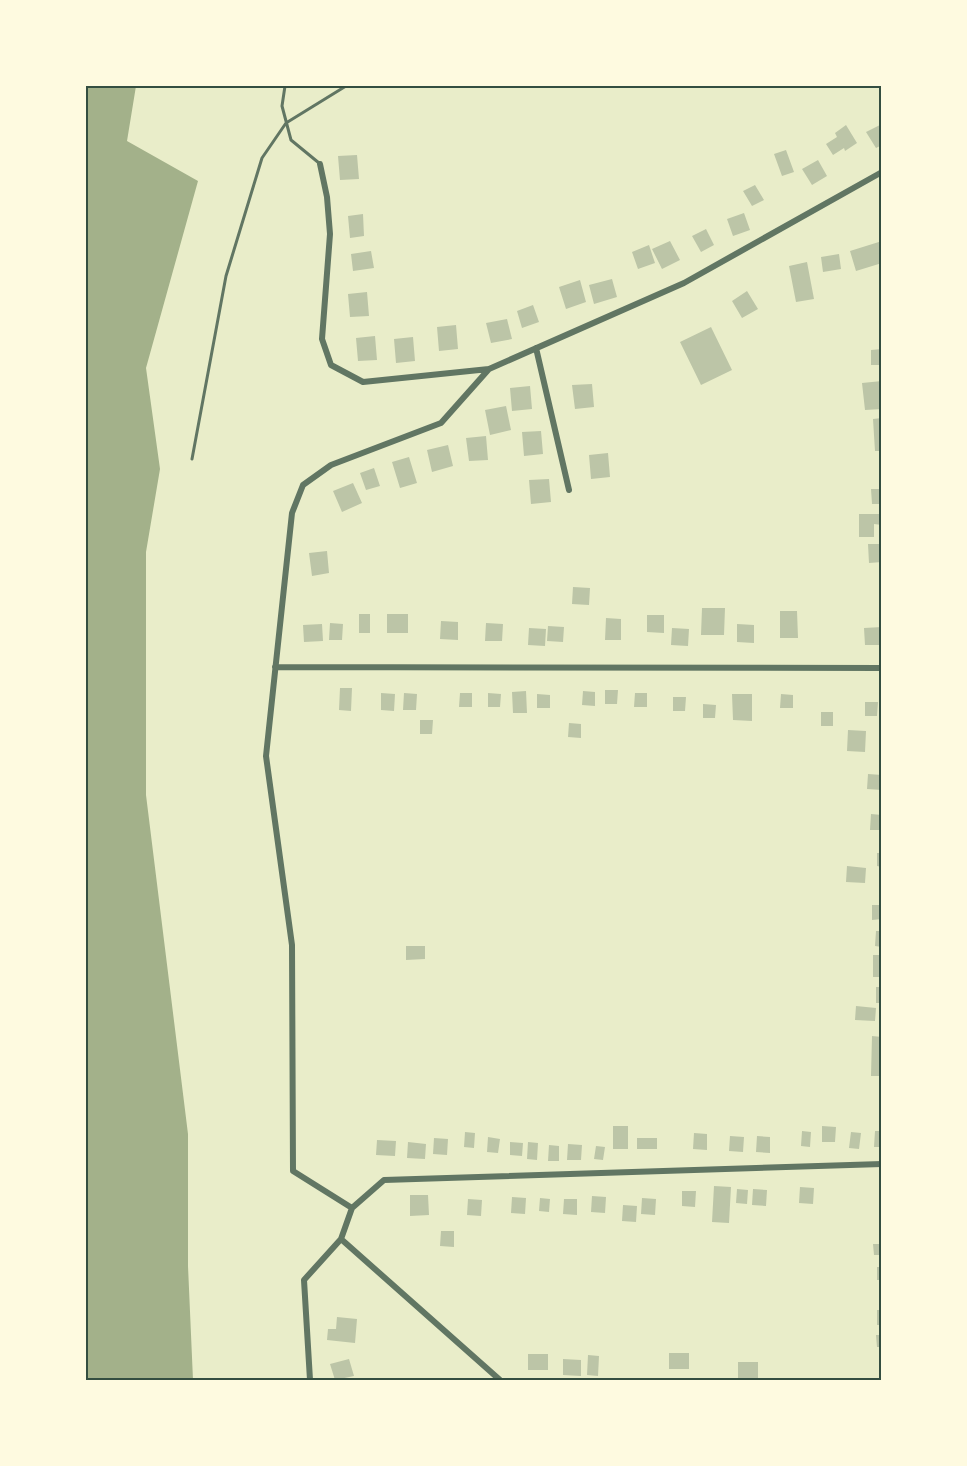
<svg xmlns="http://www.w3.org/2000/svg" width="967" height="1466" font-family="'Noto Sans',sans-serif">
  <rect width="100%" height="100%" fill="#e9edc9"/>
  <path fill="#a3b18a" d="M86,86H136L127,141L198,181L146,368L160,469L146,552V795L188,1134V1266L193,1380H86Z"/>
  <path fill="#bcc5a7" d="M882,124V145L876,148L866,132Z
    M846,125L857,143L845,151L844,148L833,155L826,144L837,137L835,133Z
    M786,150L794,172L782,176L774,154Z
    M357,155L359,179L340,180L338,156Z
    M818,160L827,176L812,185L802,169Z
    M755,185L764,200L752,206L743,191Z
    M744,213L750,230L733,236L727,219Z
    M363,214L364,236L350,238L348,216Z
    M706,229L714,245L701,252L692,236Z
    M670,241L680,260L662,269L652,249Z
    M882,241V263L856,271L850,251Z
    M649,245L655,263L638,269L632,252Z
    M371,251L374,268L353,271L351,254Z
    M839,254L841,269L823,272L821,257Z
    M807,262L814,299L796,302L789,266Z
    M612,279L617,297L594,304L589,285Z
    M580,280L586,302L566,309L559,287Z
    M747,291L758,309L742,318L732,301Z
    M367,292L369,316L350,317L348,294Z
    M533,305L539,322L522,328L517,311Z
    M507,319L512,339L491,343L486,323Z
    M456,325L458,349L439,351L437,327Z
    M711,327L732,370L701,385L680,342Z
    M375,336L377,360L358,361L356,338Z
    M413,337L415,361L396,363L394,339Z
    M882,349V365H871V350Z
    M882,381V409L865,410L862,383Z
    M592,384L594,407L575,409L572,385Z
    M530,386L532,409L512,411L510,388Z
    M506,406L511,430L490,435L485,410Z
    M882,418V451H875L873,419Z
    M541,431L543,454L524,456L522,432Z
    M486,436L488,460L469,461L466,438Z
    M448,445L453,466L432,472L427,450Z
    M608,453L610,477L591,479L589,455Z
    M409,457L417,483L400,488L392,462Z
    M374,468L380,486L366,490L360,473Z
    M549,479L551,502L531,504L529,480Z
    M353,483L362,503L342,512L333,491Z
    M871,489H882V504H872Z
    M859,514H882V525L874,524V537H859Z
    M868,544H882V562L869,563Z
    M327,551L329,573L312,576L309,553Z
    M573,587L590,588L589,605L572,604Z
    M702,608H725L724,635H701Z
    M780,611H797L798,638H780Z
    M359,614H370V633H359Z
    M387,614H408V633H387Z
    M647,615H664V633L647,632Z
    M606,618L621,619V640H605Z
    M441,621L458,622V640L440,639Z
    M330,623L343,624L342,640H329Z
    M486,623L503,624L502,641H485Z
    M322,624L323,641L304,642L303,625Z
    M737,624L754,625V643L737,642Z
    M548,626L564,627L563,642L547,641Z
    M882,627V645H865L864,628Z
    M529,628L546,629L545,646L528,645Z
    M672,628L689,629L688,646L671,645Z
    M340,688H352L351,711L339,710Z
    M605,690H618L617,704H605Z
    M526,691L527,713H513L512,692Z
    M583,691L595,692V706L582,705Z
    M381,693L395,694L394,711L381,710Z
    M404,693L417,694L416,710H403Z
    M460,693H472V707H459Z
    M488,693L501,694L500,707H488Z
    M635,693H647V707H634Z
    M537,694L550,695V708H537Z
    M732,694H752V721L733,720Z
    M781,694L793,695V708H780Z
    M673,697H686L685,711H673Z
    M865,702H878L877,716H865Z
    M703,704L716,705L715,718H703Z
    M821,712H833V726H821Z
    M420,720H433L432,734H420Z
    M569,723L581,724V738L568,737Z
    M848,730L866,731L865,752L847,751Z
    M868,774L882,775V790L867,789Z
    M871,814L882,815V830H870Z
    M877,853H882V867L877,866Z
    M847,866L866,868L865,883L846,882Z
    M872,905H882V919L872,920Z
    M876,931H882V947L875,946Z
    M406,946H425V959L406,960Z
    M873,955H882V977H873Z
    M876,987H882V1003H876Z
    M856,1006L876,1008L875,1021L855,1020Z
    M872,1036L882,1037V1076H871Z
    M613,1126H628V1149H613Z
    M822,1126L836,1127L835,1142H822Z
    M802,1131L811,1132L810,1147L801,1146Z
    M875,1131H882V1147H874Z
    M465,1132L475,1133L474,1148L464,1147Z
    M851,1132L861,1133L859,1149L849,1148Z
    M694,1133L707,1134V1150L693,1149Z
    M730,1136L744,1137L743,1152L729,1151Z
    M757,1136L770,1137V1153L756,1152Z
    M488,1137L500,1139L498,1153L487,1152Z
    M434,1138L448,1139L447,1155L433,1154Z
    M637,1138H657V1149H637Z
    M377,1140L396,1141L395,1156L376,1155Z
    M408,1142L426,1144L425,1159L407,1158Z
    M510,1142L523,1143L522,1156L510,1155Z
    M528,1142L538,1143L537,1160L527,1159Z
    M568,1144L582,1145L581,1160H567Z
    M549,1145L559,1146V1161H548Z
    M596,1146L605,1147L603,1160L594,1159Z
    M714,1186L731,1187L729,1223L712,1222Z
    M800,1187L814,1188L813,1204L799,1203Z
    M737,1189L748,1190L747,1204L736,1203Z
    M753,1189L767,1190L766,1206L752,1205Z
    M682,1191H696L695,1207L682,1206Z
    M410,1195H428L429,1215L410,1216Z
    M592,1196L606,1197L605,1213L591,1212Z
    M512,1197L526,1198L525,1214L511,1213Z
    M540,1198L550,1199L549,1212L539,1211Z
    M642,1198L656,1199L655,1215L641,1214Z
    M468,1199L482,1200L481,1216L467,1215Z
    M564,1199H577V1215L563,1214Z
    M623,1205L637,1206L636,1222L622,1221Z
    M441,1231H454V1247L440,1246Z
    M873,1244H882V1255H874Z
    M877,1267H882V1280H877Z
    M877,1310H882V1325H877Z
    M337,1317L357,1319L355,1343L327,1340L328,1329H336Z
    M876,1335H882V1347H877Z
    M669,1353H689V1369H669Z
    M528,1354H548V1370H528Z
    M588,1355L599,1356L598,1376L587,1375Z
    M349,1359L354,1376L335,1380L330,1364Z
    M563,1359L581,1360V1376L563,1375Z
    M738,1362H758V1378H738Z"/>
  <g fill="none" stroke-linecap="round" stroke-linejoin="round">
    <path stroke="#617663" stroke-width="3" d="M285,86L282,106L291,140L319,163
      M192,459L226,276L262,158L286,123L346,86"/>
    <path stroke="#617663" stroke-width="6" d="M320,164L327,197L330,234L322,339L331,365L363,382L489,369L684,283L882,172
      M536,348L569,490
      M275,667L882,668
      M352,1208L384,1180L882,1164
      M341,1239L500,1380
      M310,1380L304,1280L341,1239L352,1208L293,1171L292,945L266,756L292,513L303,485L331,465L441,423L489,369"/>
  </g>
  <rect width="967" height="1466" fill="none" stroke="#fefae0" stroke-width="174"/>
  <rect x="87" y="87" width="793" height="1292" fill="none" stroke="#344e41" stroke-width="2"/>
</svg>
